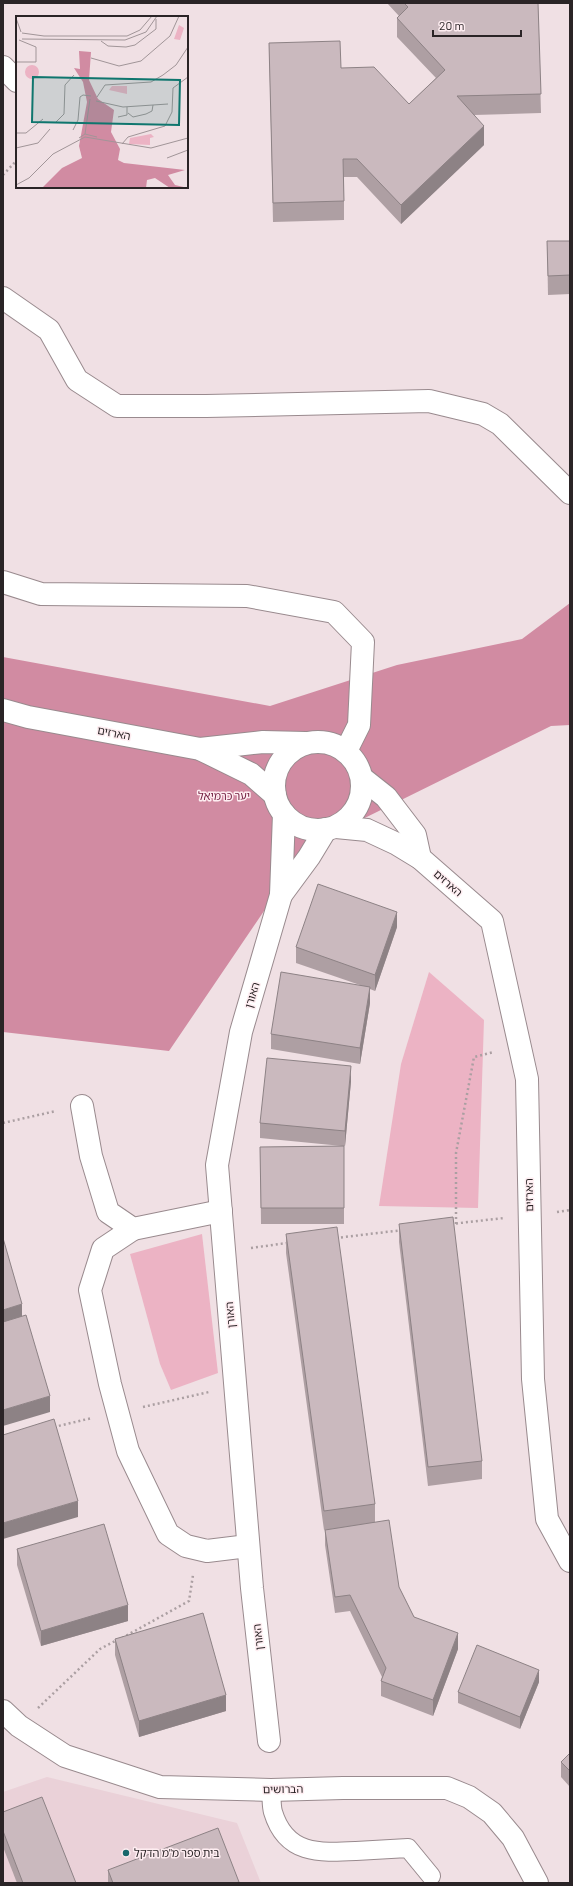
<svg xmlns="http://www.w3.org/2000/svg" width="573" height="1886" viewBox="0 0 573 1886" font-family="Barlow,'Noto Sans Hebrew',sans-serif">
  <rect width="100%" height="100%" fill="#f0e0e4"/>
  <path fill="#ead1d8" d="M 47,1777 L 237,1823 L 261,1883 L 3,1883 L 3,1792 Z"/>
  <g fill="#ecb3c4">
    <path d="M 429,972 L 484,1020 L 478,1208 L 379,1206 L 401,1064 Z"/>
    <path d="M 202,1234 L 218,1373 L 171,1390 L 160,1364 L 130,1254 Z"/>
  </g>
  <path fill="#d18ba2" d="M 570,603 L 570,725 L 551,726 L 308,846 L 169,1051 L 3,1032 L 3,657 L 270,706 L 397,665 L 522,639 Z"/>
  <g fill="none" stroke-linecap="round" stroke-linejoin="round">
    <g stroke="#998a8e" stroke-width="20">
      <path id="lane" d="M 271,1790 C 272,1797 271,1805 273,1812 C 286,1855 319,1853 356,1851 C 373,1850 390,1849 408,1848 L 431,1876"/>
    </g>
    <g stroke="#998a8e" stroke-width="24">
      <g id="street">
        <path d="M 3,67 L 17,81"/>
        <path d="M 3,298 L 49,330 L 77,380 L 117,406 L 206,406 L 429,401 L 483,414 L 500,424 L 570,493"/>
        <path d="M 3,582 L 41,594 L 247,596 L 334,612 L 363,642 L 359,725 L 346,751"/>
        <path d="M 3,710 L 28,717 L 200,749 L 251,774 L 275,795"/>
        <circle cx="318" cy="786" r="44"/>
        <path d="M 200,749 L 263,742 L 305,743"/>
        <path d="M 362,778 L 386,797 L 415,835 L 420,858"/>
        <path d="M 336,827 L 367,830 L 397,844 L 420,858 L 492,921 L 527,1079 L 533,1379 L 547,1519 L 570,1561"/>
        <path d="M 281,895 L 309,857 L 326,829"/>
        <path d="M 82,1106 L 91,1156 L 108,1212 L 133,1229 L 221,1211"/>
        <path d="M 133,1229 L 103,1249 L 90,1290 L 110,1384 L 128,1451 L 168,1534 L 186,1546 L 207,1551 L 248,1546"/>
        <path d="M 3,1711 L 19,1726 L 65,1756 L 160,1787 L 271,1790 L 343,1788 L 447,1788 L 469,1797 L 492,1813 L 513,1838 L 537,1883"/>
        <path d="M 269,1741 L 252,1588 L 217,1165 L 241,1032 L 281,895 L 284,814"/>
      </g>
    </g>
    <g stroke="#ab9fa2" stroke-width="2.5" stroke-dasharray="2 3" stroke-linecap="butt">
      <path d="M 3,175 L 17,160"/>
      <path d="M 3,1123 L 56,1111"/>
      <path d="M 557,1212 L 570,1210"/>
      <path d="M 451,1224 L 504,1218"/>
      <path d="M 456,1224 L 456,1153 L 474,1057 L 494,1052"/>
      <path d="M 336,1238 L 403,1230"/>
      <path d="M 251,1248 L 287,1243"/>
      <path d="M 143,1407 L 209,1392"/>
      <path d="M 54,1427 L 92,1418"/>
      <path d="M 122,1638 L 189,1601 L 193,1575"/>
      <path d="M 38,1708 L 100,1649 L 117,1640"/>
    </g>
    <use href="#lane" stroke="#fff" stroke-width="18"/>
    <use href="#street" stroke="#fff" stroke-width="22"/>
  </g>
  <g fill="#ae9fa3">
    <path d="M 387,3 L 538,3 L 541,113 L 474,115 L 484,145 L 401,224 L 357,177 L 344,177 L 344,220 L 273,222 L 269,43 L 341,68 L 409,104 L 436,78 L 397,37 L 397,18 L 399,16 Z"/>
    <path d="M 547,241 L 570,241 L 570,294 L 548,295 Z"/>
    <path d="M 397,927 L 375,991 L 370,989 L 370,1003 L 360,1064 L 271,1049 L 271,1034 L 360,985 L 296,963 L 296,947 Z"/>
    <path d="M 351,1081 L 345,1146 L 344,1146 L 344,1224 L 261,1224 L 260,1147 L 342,1146 L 260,1138 L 260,1123 Z"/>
    <path d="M 399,1224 L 482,1461 L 482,1479 L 428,1486 L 399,1242 Z"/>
    <path d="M 286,1234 L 375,1504 L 375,1522 L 399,1587 L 414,1617 L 458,1649 L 433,1716 L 381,1696 L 381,1681 L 382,1677 L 350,1611 L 335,1613 L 325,1545 L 325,1530 L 338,1528 L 324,1530 L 286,1253 Z"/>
    <path d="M 17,1549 L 128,1621 L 41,1646 L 17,1565 Z"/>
    <path d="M 115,1639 L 226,1711 L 139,1737 L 115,1655 Z"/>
    <path d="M 539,1682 L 520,1729 L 458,1703 L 458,1692 Z"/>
    <path d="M 570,1753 L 570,1787 L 561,1777 L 561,1762 Z"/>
    <path d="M 3,1812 L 76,1883 L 17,1883 L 3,1847 Z"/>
    <path d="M 108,1870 L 239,1883 L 108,1883 Z"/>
  </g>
  <g fill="#8d8285">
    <path d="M 484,126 L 484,145 L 401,224 L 401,205 Z"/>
    <path d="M 397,912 L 397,927 L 375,991 L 375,975 Z"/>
    <path d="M 370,987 L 370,1003 L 360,1064 L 360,1048 Z"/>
    <path d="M 351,1066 L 351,1081 L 345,1146 L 345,1131 Z"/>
    <path d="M 22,1304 L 22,1320 L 3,1326 L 3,1310 Z"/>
    <path d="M 50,1396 L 50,1412 L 3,1426 L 3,1410 Z"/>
    <path d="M 78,1501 L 78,1517 L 3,1539 L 3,1523 Z"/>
    <path d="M 128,1605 L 128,1621 L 41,1646 L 41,1631 Z"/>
    <path d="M 458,1633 L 458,1649 L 433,1716 L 433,1700 Z"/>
    <path d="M 539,1670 L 539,1682 L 520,1729 L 520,1717 Z"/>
    <path d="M 226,1695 L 226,1711 L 139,1737 L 139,1721 Z"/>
  </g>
  <g fill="#cab9be" stroke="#8d8285">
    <path d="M 404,3 L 538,3 L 541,94 L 457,96 L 484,126 L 401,205 L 357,159 L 343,159 L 344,201 L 273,203 L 269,43 L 340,41 L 341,68 L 374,67 L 409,104 L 445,70 L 397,18 L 408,7 Z"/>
    <path d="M 547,241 L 570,241 L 570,275 L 548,276 Z"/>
    <path d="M 318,884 L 397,912 L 375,975 L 296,947 Z"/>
    <path d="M 281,972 L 370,987 L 360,1048 L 271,1034 Z"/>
    <path d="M 267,1058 L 351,1066 L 345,1131 L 260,1123 Z"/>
    <path d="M 344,1146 L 344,1208 L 261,1208 L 260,1147 Z"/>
    <path d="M 453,1217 L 482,1461 L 428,1467 L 399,1224 Z"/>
    <path d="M 337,1227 L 375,1504 L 324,1511 L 286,1234 Z"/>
    <path d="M 3,1238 L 22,1304 L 3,1310 Z"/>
    <path d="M 26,1315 L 50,1396 L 3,1410 L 3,1322 Z"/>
    <path d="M 54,1419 L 78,1501 L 3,1523 L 3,1435 Z"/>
    <path d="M 389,1520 L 399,1587 L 414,1617 L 458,1633 L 433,1700 L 381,1681 L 386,1668 L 350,1595 L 335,1597 L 325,1530 Z"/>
    <path d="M 104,1524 L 128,1605 L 41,1631 L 17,1549 Z"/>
    <path d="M 203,1613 L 226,1695 L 139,1721 L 115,1639 Z"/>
    <path d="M 477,1645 L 539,1670 L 520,1717 L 458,1692 Z"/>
    <path d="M 570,1753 L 570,1771 L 561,1762 Z"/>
    <path d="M 42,1797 L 76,1883 L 23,1883 L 3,1831 L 3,1812 Z"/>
    <path d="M 218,1828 L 239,1882 L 235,1883 L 113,1883 L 108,1870 Z"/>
  </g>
  <circle fill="#19676c" stroke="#feedf1" stroke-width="1.5" cx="126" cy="1853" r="4"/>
  <g text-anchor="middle" stroke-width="3" stroke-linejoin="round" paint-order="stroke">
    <g font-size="11" fill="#2a2426" stroke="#feedf1">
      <text transform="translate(114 733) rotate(11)" y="4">הארזים</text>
      <text transform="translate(448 883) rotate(41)" y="4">הארזים</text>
      <text transform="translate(252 995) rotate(-73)" y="4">האורן</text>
      <text transform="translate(529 1195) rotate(-91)" y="4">הארזים</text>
      <text transform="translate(230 1315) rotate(-95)" y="4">האורן</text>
      <text transform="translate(258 1637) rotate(-96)" y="4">האורן</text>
      <text transform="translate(283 1789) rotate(-1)" y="4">הברושים</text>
    </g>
    <g font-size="11" fill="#752244" stroke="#feedf1">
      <text x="224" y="800">יער כרמיאל</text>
    </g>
    <g font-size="11" fill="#2a2426" stroke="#feedf1" text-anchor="start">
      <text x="134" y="1857">בית ספר מ"מ הדקל</text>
    </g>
  </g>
  <g transform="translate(16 16)">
    <rect width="172" height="172" fill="#f0e0e4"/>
    <path d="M 163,9 L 168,12 L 164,24 L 158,23 ZM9 56a7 7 0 1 1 14 0a7 7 0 1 1-14 0ZM 96,70 L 111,70 L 111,78 L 93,74 ZM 135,118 L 138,121 L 134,122 L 134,129 L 113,128 L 114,122 Z" fill="#ecb3c4"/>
    <path d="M 63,35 L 75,36 L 73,64 L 82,83 L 98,94 L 95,116 L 104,133 L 102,144 L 108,147 L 169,154 L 152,159 L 159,169 L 172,172 L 154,172 L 139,162 L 131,164 L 130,172 L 26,172 L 46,152 L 66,142 L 63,130 L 71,86 L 67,66 L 58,52 L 64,53 Z" fill="#d18ba2"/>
    <path fill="none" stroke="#a19598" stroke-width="1" d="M 0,2 L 5,16M 6,17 L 28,20 L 111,20 L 124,14 L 136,0M 6,23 L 109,24 L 130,16 L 141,0M 85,25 L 92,30 L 110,31 L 119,29 L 140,13 L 140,3M 75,42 L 103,50 L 125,45 L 154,20 L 163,0M 0,46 L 20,46 L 20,31 L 3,24M 81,81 L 89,69 L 135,66 L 147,59 L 160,49 L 172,31M 80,85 L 107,91 L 152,88M 112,97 L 117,101 L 130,98 L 136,95 L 137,89M 102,101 L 111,99 L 111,91M 39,107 L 48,98 L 49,69 L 58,59M 57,114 L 62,104 L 64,81 L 67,79 L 75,80M 0,117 L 10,117 L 27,103M 69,118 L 74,83M 63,122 L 69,118 L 81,121M 106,128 L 112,121 L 149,110 L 156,96 L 157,72 L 172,61M 0,132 L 22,127 L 34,113M 151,142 L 172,134M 0,169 L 13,162 L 37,138 L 69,121 L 135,132 L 172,122"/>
    <path fill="#0f766e" fill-opacity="0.15" stroke="#0f766e" stroke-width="2" d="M 17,61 L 164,64 L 163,109 L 16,106 Z"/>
    <rect width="172" height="172" fill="none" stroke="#2a2426" stroke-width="2"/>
  </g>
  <rect width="573" height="1886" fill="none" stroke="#2a2426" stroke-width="8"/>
  <path d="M433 30v6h88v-6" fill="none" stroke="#2a2426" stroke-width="2"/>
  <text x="439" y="30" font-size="12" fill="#2a2426" stroke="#feedf1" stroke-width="3" paint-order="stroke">20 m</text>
</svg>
